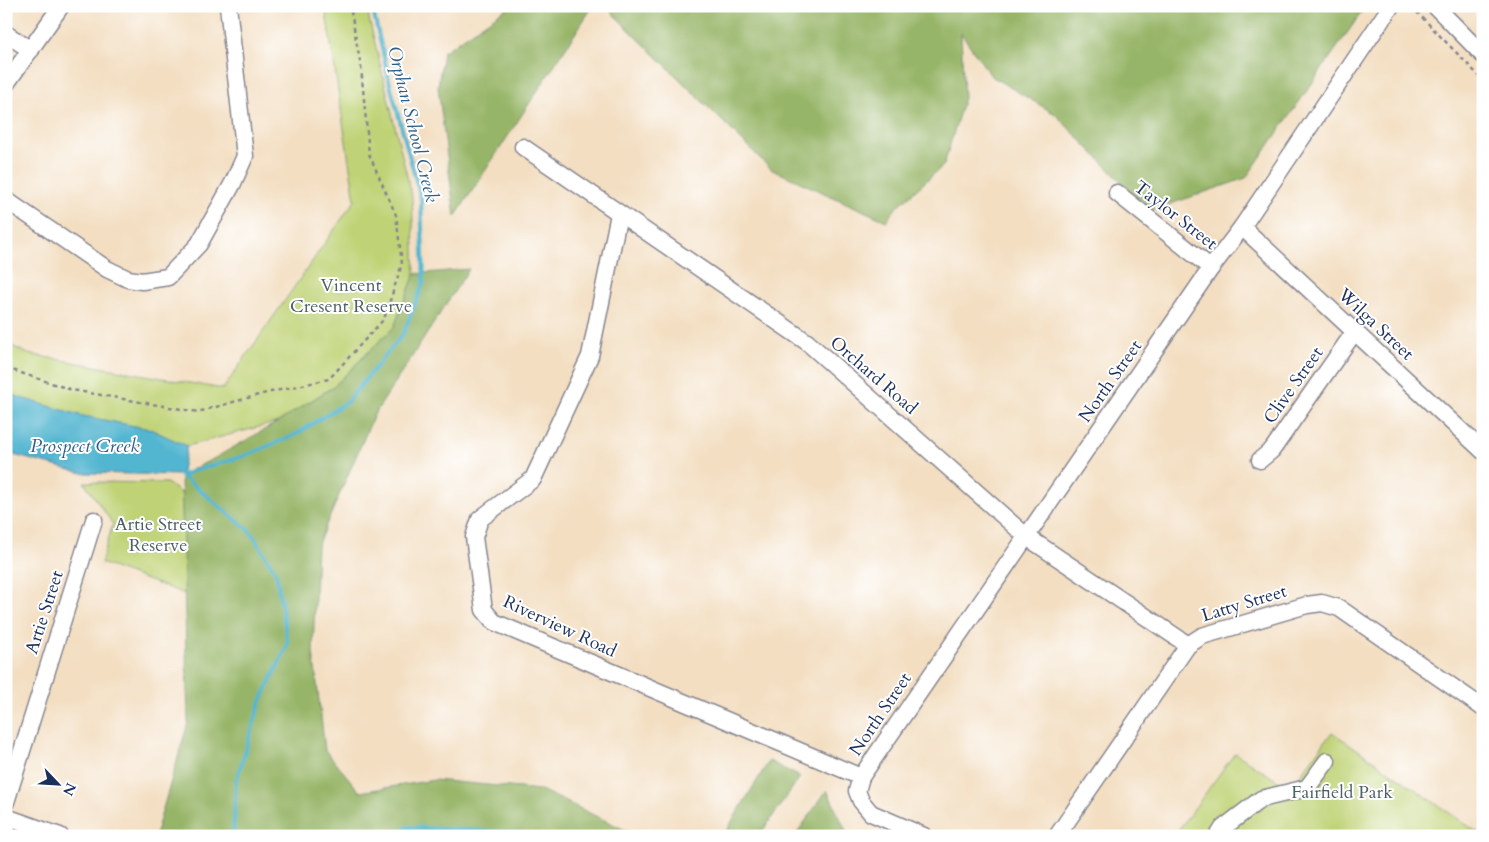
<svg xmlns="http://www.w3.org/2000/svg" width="1489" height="842" viewBox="0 0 1489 842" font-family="Cardo,serif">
  <rect width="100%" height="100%" fill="#fff"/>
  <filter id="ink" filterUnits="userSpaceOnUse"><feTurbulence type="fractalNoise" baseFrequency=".02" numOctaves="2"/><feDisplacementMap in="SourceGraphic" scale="10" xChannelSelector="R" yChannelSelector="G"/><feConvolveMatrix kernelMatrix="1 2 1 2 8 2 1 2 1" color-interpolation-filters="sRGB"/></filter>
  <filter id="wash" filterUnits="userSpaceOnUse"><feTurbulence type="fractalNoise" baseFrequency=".0096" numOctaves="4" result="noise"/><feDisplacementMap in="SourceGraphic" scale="20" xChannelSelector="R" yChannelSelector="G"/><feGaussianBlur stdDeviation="1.12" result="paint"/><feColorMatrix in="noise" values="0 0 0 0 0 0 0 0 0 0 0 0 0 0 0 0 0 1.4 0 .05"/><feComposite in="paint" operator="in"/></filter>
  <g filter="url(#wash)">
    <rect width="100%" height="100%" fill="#f3dec1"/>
    <g fill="#bfd376" stroke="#6d816a">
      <path d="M 325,6 L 366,6 L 412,197 L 415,274 L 394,327 L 334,386 L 278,422 L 187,446 L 150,429 L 83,416 L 21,398 L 6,392 L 6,343 L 28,354 L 223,389 L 355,200 Z"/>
      <path d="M 84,482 L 167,483 L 223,523 L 258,621 L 101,563 L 113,524 Z"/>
      <path d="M 1332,732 L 1483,836 L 1174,836 L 1235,753 L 1290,789 Z"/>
    </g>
    <g fill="#97b567" stroke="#597262">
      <path d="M 510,6 L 593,6 L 455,217 L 438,87 L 443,52 Z"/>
      <path d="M 605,6 L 1366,6 L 1246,178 L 1150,211 L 1055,114 L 991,76 L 961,33 L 964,98 L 944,165 L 897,207 L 886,221 L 771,169 Z"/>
      <path d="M 469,269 L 374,415 L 317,546 L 313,651 L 325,750 L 360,792 L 434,780 L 541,790 L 638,836 L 523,836 L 518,833 L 517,836 L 155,836 L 188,723 L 181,475 L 213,459 L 278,422 L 334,386 L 394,327 L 415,274 Z"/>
      <path d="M 769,761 L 800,777 L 759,836 L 723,836 Z"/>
      <path d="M 827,790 L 846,831 L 843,836 L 795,836 Z"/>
    </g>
    <path fill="#52b6d0" stroke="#367297" d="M 6,392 L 21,398 L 83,416 L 150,429 L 187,446 L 181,475 L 82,473 L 6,453 Z"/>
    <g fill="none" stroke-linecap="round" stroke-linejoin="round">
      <g stroke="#52b6d0" stroke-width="4">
        <path d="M 181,475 L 244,456 L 295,435 L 348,401 L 403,334 L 424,282 L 421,199 L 391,88 L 372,6"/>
        <path d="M 181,475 L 250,531 L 276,573 L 288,644 L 260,703 L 236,781 L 233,836"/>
        <path d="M 391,836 L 408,827 L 517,833 L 523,836"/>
      </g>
    </g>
  </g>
  <g filter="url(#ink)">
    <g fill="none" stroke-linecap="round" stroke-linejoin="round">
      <g stroke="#878690" stroke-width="19">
        <g id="minor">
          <path d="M 1435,6 L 1483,55"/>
          <path d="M 6,34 L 31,50"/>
          <path d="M 6,84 L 61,6"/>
          <path d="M 523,147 L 807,342 L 1027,537 L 1188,645"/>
          <path d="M 1117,193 L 1211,268"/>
          <path d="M 6,200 L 107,269 L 128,279 L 142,281 L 168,277 L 199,244 L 233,183 L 245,156 L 228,6"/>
          <path d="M 619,214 L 590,356 L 533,479 L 480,519 L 474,537 L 484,610 L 494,622 L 861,777"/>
          <path d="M 1242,227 L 1483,451"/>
          <path d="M 1260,460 L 1272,450 L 1355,331"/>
          <path d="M 6,802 L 94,520"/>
          <path d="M 6,817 L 60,836"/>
          <path d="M 924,836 L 871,813 L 861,801 L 857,791 L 861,777 L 1211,268 L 1242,227 L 1391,6"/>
          <path d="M 1057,836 L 1188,645 L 1202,636 L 1307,605 L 1322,603 L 1339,608 L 1483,708"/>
          <path d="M 1218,836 L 1223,828 L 1261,799 L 1307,788 L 1327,761"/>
        </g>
      </g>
      <g stroke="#878690" stroke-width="2.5" stroke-dasharray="4 4" stroke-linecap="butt">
        <path d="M 1411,6 L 1483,80"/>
        <path d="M 6,368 L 72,390 L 198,412 L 262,394 L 329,379 L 384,319 L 402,264 L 396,215 L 369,154 L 361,67 L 350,6"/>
      </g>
      <use href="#minor" stroke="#fff" stroke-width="16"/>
    </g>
  </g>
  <g text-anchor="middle" stroke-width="4" stroke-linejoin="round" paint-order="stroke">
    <g font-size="18" fill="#1b2f5e" stroke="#fff">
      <text transform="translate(1176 215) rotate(38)" y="6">Taylor Street</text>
      <text transform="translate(1376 324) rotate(43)" y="6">Wilga Street</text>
      <text transform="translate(874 375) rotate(41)" y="6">Orchard Road</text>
      <text transform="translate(1110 381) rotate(-55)" y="6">North Street</text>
      <text transform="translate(1293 385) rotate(-55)" y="6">Clive Street</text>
      <text transform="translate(1244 603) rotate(-17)" y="6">Latty Street</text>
      <text transform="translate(44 612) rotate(-72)" y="6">Artie Street</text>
      <text transform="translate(560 626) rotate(25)" y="6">Riverview Road</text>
      <text transform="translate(880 714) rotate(-56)" y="6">North Street</text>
    </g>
    <g font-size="18" fill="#4c6065" stroke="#fff">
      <text x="351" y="291">Vincent<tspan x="351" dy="21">Cresent Reserve</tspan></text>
      <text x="158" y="530">Artie Street<tspan x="158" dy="21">Reserve</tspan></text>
      <text x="1342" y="798">Fairfield Park</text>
    </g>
    <g font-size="19" font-style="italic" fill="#2e5e86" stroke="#fff">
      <text transform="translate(414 124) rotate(76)" y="7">Orphan School Creek</text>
      <text x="85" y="452">Prospect Creek</text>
    </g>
  </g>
  <rect width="1489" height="842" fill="none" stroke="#fff" stroke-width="25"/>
  <g transform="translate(58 784) rotate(115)" stroke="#ffffff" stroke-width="4" paint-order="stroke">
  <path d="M0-4L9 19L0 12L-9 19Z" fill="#1b2f5e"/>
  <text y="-8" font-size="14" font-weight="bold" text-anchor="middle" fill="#1b2f5e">N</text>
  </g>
</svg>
